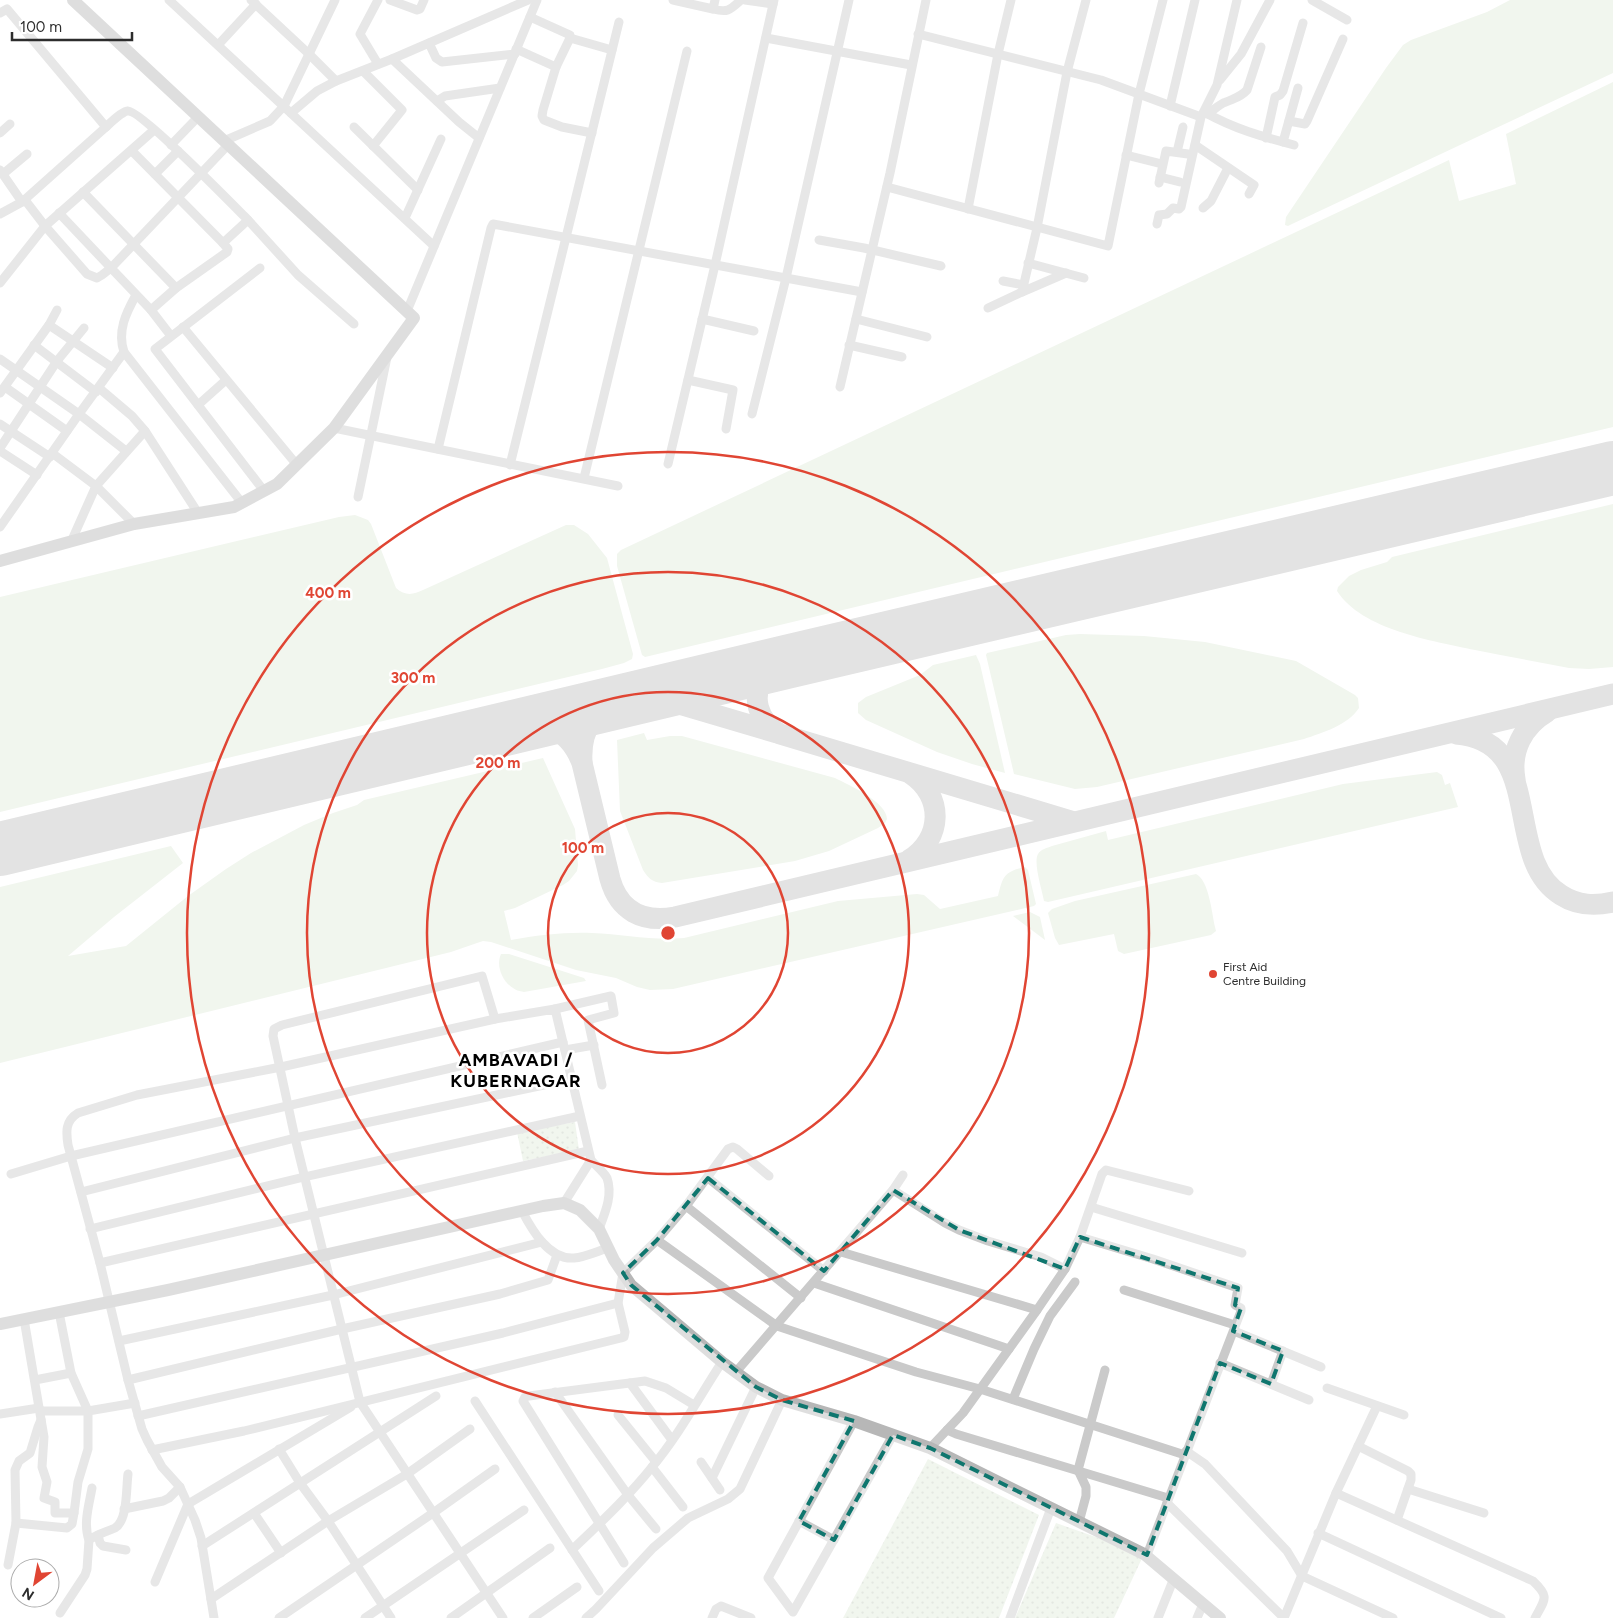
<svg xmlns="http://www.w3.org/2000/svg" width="1613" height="1618" viewBox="0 0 1613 1618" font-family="Figtree,sans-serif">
  <defs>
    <pattern id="park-dots" width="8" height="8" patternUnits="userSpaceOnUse" patternTransform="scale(1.25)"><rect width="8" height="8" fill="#e0eada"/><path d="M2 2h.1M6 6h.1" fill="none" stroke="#c0c9bb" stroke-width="1.8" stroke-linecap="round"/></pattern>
  </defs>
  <rect width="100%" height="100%" fill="#fff"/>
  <g fill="#e0eada">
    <path d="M 1510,0 L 1613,0 L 1613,73 L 1292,224 L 1288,226 L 1285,225 L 1286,217 L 1386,68 L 1403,45 L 1411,40 L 1487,12 Z"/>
    <path d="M 1613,82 L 1613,427 L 645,657 L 642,655 L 617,566 L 617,554 L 621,550 L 1449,160 L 1459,201 L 1516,184 L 1506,134 Z"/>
    <path d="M 1613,504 L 1613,667 L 1589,669 L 1569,668 C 1538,662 1506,656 1475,650 C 1433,641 1362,630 1337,591 L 1338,587 L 1349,576 L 1361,570 L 1387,562 L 1392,557 Z"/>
    <path d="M 355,515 L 368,520 L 371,524 L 396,588 C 405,596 413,595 423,590 L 566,525 L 574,525 L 588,534 L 607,558 L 633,654 L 632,659 L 624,663 L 602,669 L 0,812 L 0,597 L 339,517 Z"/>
    <path d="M 1080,634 L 1144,636 L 1205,642 L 1296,661 L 1355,695 L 1358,698 L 1359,708 C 1348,725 1322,733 1304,739 L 1097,787 L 1075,789 L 1014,774 L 986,655 L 987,653 L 1066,635 Z"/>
    <path d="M 976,655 L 980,664 L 1005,773 L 972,764 L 937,752 L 866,720 L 858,713 L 858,703 L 866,697 L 920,675 L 933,665 Z"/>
    <path d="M 644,733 L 647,740 L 670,736 L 682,736 L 835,778 C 849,785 887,802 887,819 L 885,823 L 878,828 L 829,851 L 795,861 L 662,883 C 652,882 648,878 643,870 L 620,811 L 617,740 Z"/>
    <path d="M 543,758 L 575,829 L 578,865 L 577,871 L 569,881 L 563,885 L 515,908 L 504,911 L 511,940 C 538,935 564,932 592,933 C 623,934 653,941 684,938 L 838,901 L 917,894 L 924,895 L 940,909 L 998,896 C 1003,876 1004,872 1025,867 L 1028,870 L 1036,904 L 1034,906 L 673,989 L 650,990 L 637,987 L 616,978 L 576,970 L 491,942 L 483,941 L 477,943 L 451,952 L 0,1063 L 0,887 L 171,846 L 183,863 L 114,917 L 68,956 L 126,946 L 188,896 L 226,869 L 251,853 L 304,825 L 333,813 L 357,805 L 364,800 Z"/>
    <path d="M 1437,772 L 1442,775 L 1445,785 L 1450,783 L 1458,807 L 1048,902 L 1044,901 C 1042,890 1033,862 1038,854 C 1041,849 1047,848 1052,846 L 1106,831 L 1108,840 L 1343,784 Z"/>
    <path d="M 1196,874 C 1209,880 1212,914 1215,927 L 1216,931 L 1211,935 L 1124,954 L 1118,951 L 1114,934 L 1059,945 L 1055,938 L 1048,913 L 1052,909 L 1075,901 Z"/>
    <path d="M 1030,912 L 1040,917 L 1045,940 L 1013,916 Z"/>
    <path d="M 501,954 L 509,954 L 584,978 L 586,981 L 524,992 C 507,991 494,969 501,954 Z"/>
  </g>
  <g fill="url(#park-dots)">
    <path d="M 575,1122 L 579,1150 L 523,1161 L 517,1132 Z"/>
    <path d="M 928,1459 L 1039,1515 L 999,1618 L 843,1618 Z"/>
    <path d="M 1056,1523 L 1144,1554 L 1114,1618 L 1015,1618 Z"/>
  </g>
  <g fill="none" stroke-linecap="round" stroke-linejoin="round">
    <g stroke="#c0c0c0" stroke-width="21">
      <path d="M 786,662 C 780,666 772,670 767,675 C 748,695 759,722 780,734 L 1071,821"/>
      <path d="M 645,696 L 662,699 L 777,733"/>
      <path d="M 504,730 C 542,725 566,722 582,763 L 610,879 C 619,911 642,923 675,917 L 1613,694"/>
      <path d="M 1456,734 C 1548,741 1501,858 1561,895 C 1578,906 1595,906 1613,902"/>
      <path d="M 582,762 C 580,724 595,714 628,700"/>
      <path d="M 1515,779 C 1510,751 1523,726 1547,712"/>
      <path d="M 909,860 C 943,839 944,796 911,774"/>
    </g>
    <path stroke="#c0c0c0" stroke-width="54" d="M 0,849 L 786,662 L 1613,468"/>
    <g stroke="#cacaca" stroke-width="9">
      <path d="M 169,0 L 434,246"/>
      <path d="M 251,0 L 309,54 L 336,81"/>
      <path d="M 390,0 L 417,10 L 420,9 L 424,0"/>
      <path d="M 673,0 L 713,9 L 715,0"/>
      <path d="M 745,0 L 773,4"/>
      <path d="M 1312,0 L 1347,20"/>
      <path d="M 713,9 C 728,13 730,10 741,0"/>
      <path d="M 0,13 L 7,9 L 106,127 L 22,202 L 0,214"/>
      <path d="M 530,17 L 570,35 L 570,38 L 556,67"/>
      <path d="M 918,34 L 1101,80 L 1201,117"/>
      <path d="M 570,38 L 612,50"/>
      <path d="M 766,38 L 911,65"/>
      <path d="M 429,43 L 436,58 L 442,62 L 515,54"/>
      <path d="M 218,45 L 256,4"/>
      <path d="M 516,49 L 556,67 L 543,110 L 542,116 L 544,120 L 562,127 L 592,133"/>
      <path d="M 378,64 L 360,34 L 378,0"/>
      <path d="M 363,71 L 402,110 L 373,146"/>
      <path d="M 1220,80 L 1241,54 L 1270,0"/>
      <path d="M 437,101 L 445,96 L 500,88"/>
      <path d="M 1170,106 L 1195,0"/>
      <path d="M 1204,112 C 1235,129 1260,136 1294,145"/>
      <path d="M 291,113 L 317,91 L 336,81 L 392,59"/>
      <path d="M 1208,114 C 1214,110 1219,104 1226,102 C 1235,98 1241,97 1247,90 L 1261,47"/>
      <path d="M 1289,121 L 1305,124 L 1307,121 L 1343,39"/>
      <path d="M 106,127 C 110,123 123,111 128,111 C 140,110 234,206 248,220 L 223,243 L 228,249 L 227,252 L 176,288 L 151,310 L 171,336"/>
      <path d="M 354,127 L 418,190"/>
      <path d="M 0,133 L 10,124"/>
      <path d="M 479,138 L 459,122 L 392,59 L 528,0"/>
      <path d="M 1266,138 L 1275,97 L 1280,95 L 1283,91 L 1303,23"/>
      <path d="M 224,141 L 270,121 L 284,106 L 335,0"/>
      <path d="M 1283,142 L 1298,88"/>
      <path d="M 171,145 L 198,117"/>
      <path d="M 1195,145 L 1251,183 L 1254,185 L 1249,194"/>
      <path d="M 132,151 L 223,243"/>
      <path d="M 1177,152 L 1183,127"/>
      <path d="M 1126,155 L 1162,164"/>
      <path d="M 0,170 L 22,202"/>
      <path d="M 3,174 L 27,154"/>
      <path d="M 155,174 L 178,151"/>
      <path d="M 1160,177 L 1180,182"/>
      <path d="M 1159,183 L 1166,151 L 1188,154"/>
      <path d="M 887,187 L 1108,246 L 1139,94 L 1163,0"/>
      <path d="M 83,192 L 176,288"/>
      <path d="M 25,200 L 45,226 L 87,274 L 97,278 L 102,275 L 111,268 L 59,213"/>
      <path d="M 1203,208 L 1211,201 L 1228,168"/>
      <path d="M 968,209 L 998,54 L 1011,0"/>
      <path d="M 405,218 L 441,139"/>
      <path d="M 248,220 L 298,275 L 354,324"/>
      <path d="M 1157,224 L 1159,215 L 1167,214 L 1173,208 L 1179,209 L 1181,207 L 1201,117 L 1217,85 L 1237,0"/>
      <path d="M 819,240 L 864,248 L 941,266"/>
      <path d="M 1028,263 L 1084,278"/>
      <path d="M 260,268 L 155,349 L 264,491"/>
      <path d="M 1003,281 L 1024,285"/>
      <path d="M 0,283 L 45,226 L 154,130"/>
      <path d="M 1022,292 L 1066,273"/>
      <path d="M 988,308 L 1022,292 L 1037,228 L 1067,72 L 1086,0"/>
      <path d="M 151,310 L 111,268 L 228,145"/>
      <path d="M 407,311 L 537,0"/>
      <path d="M 702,319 L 754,331"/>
      <path d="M 856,319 L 927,337"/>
      <path d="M 49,325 L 113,368"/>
      <path d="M 183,327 L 297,465"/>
      <path d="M 34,345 L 96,392"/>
      <path d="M 849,345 L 902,357"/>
      <path d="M 124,352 C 117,331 126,313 136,295"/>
      <path d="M 0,359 L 79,414 L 126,451"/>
      <path d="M 688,380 L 733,390 L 726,429"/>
      <path d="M 5,387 L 67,431"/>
      <path d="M 840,387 L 890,173 L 926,0"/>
      <path d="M 99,388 L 132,416 L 145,431"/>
      <path d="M 0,393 L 49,325 L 57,310"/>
      <path d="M 198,405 L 226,380"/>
      <path d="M 752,414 L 786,278 L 849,0"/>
      <path d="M 0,424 L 50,457"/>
      <path d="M 334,428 L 618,486"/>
      <path d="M 0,448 L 57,361 L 84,328"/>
      <path d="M 438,449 L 491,228 L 493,224 L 862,292"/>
      <path d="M 0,451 L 37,475"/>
      <path d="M 52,453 L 96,486 L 145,431 L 198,513"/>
      <path d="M 668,464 L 715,265 L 774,0"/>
      <path d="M 510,465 L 619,22"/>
      <path d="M 584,478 L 687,51"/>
      <path d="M 358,497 L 387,357"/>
      <path d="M 0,527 L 79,414 L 124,352 L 242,503"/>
      <path d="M 71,542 L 96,486 L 134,524"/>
      <path d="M 555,1009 L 611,996 L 614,1013 L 588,1020 L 602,1085"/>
      <path d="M 495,1019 L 482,976 L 282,1025 L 274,1029 L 273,1036 L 295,1138 L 360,1402 L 503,1618"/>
      <path d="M 565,1050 L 594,1045"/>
      <path d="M 591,1160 C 595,1165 604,1172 607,1178 C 613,1195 605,1213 599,1229"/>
      <path d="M 11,1174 L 71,1156 L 563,1042"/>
      <path d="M 708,1178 L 824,1271"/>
      <path d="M 893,1190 L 945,1223 L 959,1230 L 988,1241 L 1041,1257 L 1065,1269"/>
      <path d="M 81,1192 L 295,1138 L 572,1079"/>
      <path d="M 686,1206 L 801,1298"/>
      <path d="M 1091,1207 L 1242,1253"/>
      <path d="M 522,1211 C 532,1230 549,1260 574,1258 C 585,1257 598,1251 608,1248"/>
      <path d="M 90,1229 L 304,1177 L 580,1116"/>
      <path d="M 657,1240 L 777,1326 L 916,1372 L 980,1389 L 1185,1455"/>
      <path d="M 841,1252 L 1037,1310"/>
      <path d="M 100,1263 L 588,1151"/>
      <path d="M 814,1283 L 1009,1349"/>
      <path d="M 1124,1290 L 1235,1325"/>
      <path d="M 24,1319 L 44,1437 L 42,1467 L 47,1482 L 44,1498 L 55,1502 L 55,1513 L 74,1513 L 78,1482 L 88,1449 L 88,1411 L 71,1373 L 59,1312"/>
      <path d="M 1234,1331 L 1321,1367"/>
      <path d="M 119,1341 L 333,1295 L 542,1242"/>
      <path d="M 1220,1363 L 1309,1400"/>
      <path d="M 735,1373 L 893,1190 L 903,1175"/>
      <path d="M 35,1380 L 71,1373"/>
      <path d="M 128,1380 L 342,1329 L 500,1294 L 548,1280 L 557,1255"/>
      <path d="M 630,1383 L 672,1440"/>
      <path d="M 1271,1384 L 1283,1351"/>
      <path d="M 1327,1388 L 1404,1415"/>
      <path d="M 555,1392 L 628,1495 L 656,1529"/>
      <path d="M 1013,1399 L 1034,1349 L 1050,1316 L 1075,1282"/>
      <path d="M 475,1401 L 599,1591"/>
      <path d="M 40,1411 L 88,1411 L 135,1403"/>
      <path d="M 0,1414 L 39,1408"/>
      <path d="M 618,1415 L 656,1462"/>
      <path d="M 138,1416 L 503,1333 L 618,1303"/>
      <path d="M 854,1421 L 768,1578 L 793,1612 L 893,1435"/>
      <path d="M 947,1430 L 956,1434 L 1168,1498"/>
      <path d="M 1358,1446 L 1408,1471 L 1411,1474 L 1411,1480 L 1397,1520"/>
      <path d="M 930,1448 L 963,1413 L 1037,1310 L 1065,1269 L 1080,1237"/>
      <path d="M 279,1449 L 300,1483 L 328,1521 L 391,1618"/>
      <path d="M 152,1450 L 244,1431 L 621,1338 L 624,1337 L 625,1332 L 618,1303 L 623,1273 L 657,1240 L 686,1206 L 728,1149 L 733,1147 L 737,1149 L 769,1176"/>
      <path d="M 1186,1451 L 1205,1464 L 1287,1551 L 1302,1576 L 1393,1618"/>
      <path d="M 701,1462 L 720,1490"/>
      <path d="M 652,1467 L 683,1507"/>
      <path d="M 712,1478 L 756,1387"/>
      <path d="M 1408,1489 L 1484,1513"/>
      <path d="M 1336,1493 L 1533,1581 C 1550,1597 1545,1599 1535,1618"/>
      <path d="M 1167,1503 L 1284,1618"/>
      <path d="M 124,1509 L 163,1501 L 169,1498 L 180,1487"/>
      <path d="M 254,1513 L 281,1553"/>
      <path d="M 799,1521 L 834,1540"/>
      <path d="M 1079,1522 L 1086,1496 L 1086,1487 L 1078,1470 L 1105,1370"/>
      <path d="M 16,1523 L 67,1528 L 72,1524 L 74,1513"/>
      <path d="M 1318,1533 L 1501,1618"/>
      <path d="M 98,1535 L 100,1543 L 103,1546 L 126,1550"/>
      <path d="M 89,1540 C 83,1524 89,1505 92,1488"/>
      <path d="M 202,1546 L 436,1396"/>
      <path d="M 572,1550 C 600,1523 628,1497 652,1467 C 679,1435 699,1397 722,1362"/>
      <path d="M 1147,1555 L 1241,1311 L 1241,1308 L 1235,1305 L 1238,1288 L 1153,1259 L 1080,1237 L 1102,1174 L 1106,1170 L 1189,1191"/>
      <path d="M 624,1563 L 523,1401 L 525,1397 L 529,1396 L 645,1381 L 666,1388 L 694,1405"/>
      <path d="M 8,1565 L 16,1523 L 15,1470 L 19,1461 L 30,1453 L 38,1427 L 41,1420"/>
      <path d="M 155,1582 L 188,1504 L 351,1407"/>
      <path d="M 211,1599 L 328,1521 L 407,1474 L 470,1429"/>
      <path d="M 60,1613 L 85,1575 L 87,1569 L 89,1540 C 97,1534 106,1532 115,1528 C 128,1520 126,1488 128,1474"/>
      <path d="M 214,1618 L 201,1538 L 195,1520 L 180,1487 L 162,1467 L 147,1440 L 142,1429 L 128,1380 L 100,1263 L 68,1145 C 66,1132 65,1121 78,1113 L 137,1095 L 281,1067 L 495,1019 L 555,1009 L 591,1160 L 564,1203"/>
      <path d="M 279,1618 L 433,1513 L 495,1469"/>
      <path d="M 365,1618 L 524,1510"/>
      <path d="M 451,1618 L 550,1548"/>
      <path d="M 533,1618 L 577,1587"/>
      <path d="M 586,1618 L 596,1609 L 653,1548 L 688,1518 L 728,1499 L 740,1489 L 782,1400"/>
      <path d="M 712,1618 L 716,1609 L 721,1606 L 751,1618"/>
      <path d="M 1010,1618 L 1051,1508"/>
      <path d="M 1158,1618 L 1174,1578"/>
      <path d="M 1197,1618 L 1203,1604"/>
      <path d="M 1284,1618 L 1336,1493 L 1377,1406"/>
    </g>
    <g stroke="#b7b7b7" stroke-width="12">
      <path d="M 0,561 L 134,524 L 234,507 L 277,484 L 334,428 L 414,318 L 73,0"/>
      <path d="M 0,1324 L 168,1290 L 543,1206 L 564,1203 L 580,1210 L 599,1229 L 614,1260 L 631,1285 L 722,1362 L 756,1387 L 782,1400 L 854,1421 L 930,1448 L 1144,1554 L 1220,1618"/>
    </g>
  </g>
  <path d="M0 0H1613V1618H0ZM 708,1178 L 824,1271 L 893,1190 L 959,1230 L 1065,1269 L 1080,1237 L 1238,1288 L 1235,1305 L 1241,1308 L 1233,1331 L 1283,1351 L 1271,1384 L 1220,1363 L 1147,1555 L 930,1448 L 893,1435 L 834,1540 L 799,1521 L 854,1421 L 782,1400 L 756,1387 L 631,1285 L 623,1273 L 657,1240 Z" fill="#fff" fill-opacity=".55" fill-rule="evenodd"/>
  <path fill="none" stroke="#0f766e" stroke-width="4" stroke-dasharray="10 6" stroke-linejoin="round" d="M 708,1178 L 824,1271 L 893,1190 L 959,1230 L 1065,1269 L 1080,1237 L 1238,1288 L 1235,1305 L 1241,1308 L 1233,1331 L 1283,1351 L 1271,1384 L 1220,1363 L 1147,1555 L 930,1448 L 893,1435 L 834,1540 L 799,1521 L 854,1421 L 782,1400 L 756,1387 L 631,1285 L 623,1273 L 657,1240 Z"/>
  <g fill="none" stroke="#e04533" stroke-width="2.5">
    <circle cx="668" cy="933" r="120"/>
    <circle cx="668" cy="933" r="241"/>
    <circle cx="668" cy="933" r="361"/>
    <circle cx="668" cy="933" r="481"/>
  </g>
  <circle fill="#e04533" stroke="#fff" stroke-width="2" cx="1213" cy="974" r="5"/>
  <g text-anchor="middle" stroke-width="5" stroke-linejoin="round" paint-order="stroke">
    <g font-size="12" fill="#2d2d2d" stroke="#fff" text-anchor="start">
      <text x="1223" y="971">First Aid<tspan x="1223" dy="14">Centre Building</tspan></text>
    </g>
    <g font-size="18" font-weight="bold" letter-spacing="1" fill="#000" stroke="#fff">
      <text x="516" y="1066">AMBAVADI /<tspan x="516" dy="21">KUBERNAGAR</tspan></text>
    </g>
  </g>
  <circle cx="668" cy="933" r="8" fill="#e04533" stroke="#fff" stroke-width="2.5"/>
  <g font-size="15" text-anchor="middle" font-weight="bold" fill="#e04533" stroke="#fff" stroke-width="5" stroke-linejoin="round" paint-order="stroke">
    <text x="328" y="598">400 m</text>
    <text x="413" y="683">300 m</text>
    <text x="498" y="768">200 m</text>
    <text x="583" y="853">100 m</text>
  </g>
  <g transform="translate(35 1583) rotate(212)"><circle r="24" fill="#ffffff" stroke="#ababab"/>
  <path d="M0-4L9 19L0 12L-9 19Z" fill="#e04533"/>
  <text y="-8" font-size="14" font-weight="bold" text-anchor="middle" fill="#2d2d2d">N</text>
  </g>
  <path d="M12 32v8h120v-8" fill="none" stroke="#2d2d2d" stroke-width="2.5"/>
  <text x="20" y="32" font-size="15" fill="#2d2d2d" stroke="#ffffff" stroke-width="4" paint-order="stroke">100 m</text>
</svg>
